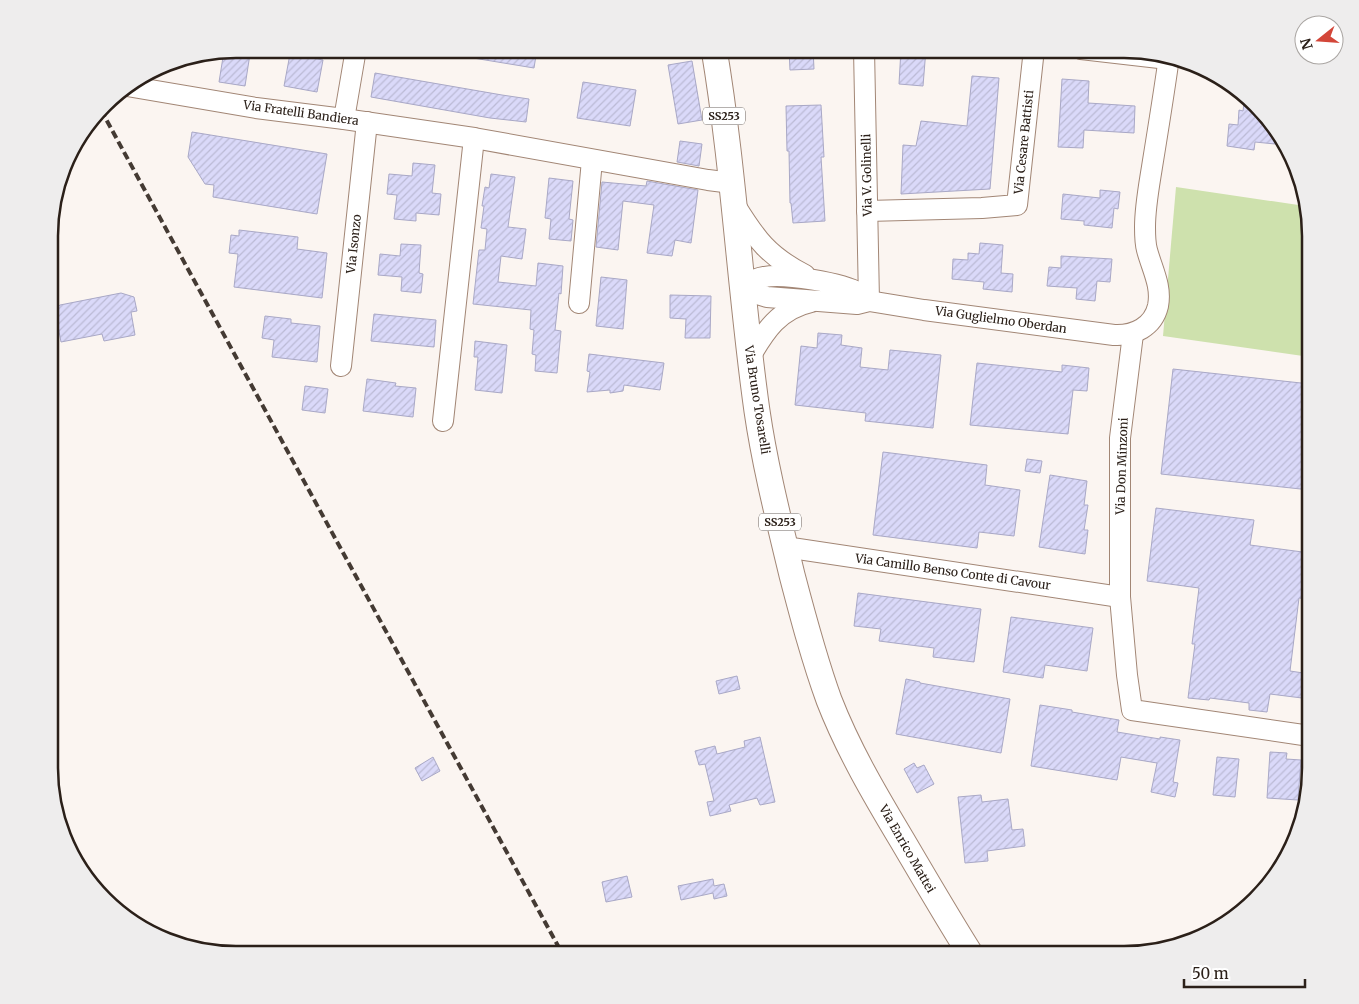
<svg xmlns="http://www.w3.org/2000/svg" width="1359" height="1004" viewBox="0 0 1359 1004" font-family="Merriweather,serif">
  <defs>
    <pattern id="building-hatch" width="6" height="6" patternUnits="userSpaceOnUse" patternTransform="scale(1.25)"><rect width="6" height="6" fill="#dad9f9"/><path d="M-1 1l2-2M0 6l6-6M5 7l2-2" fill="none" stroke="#bbbad5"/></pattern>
  </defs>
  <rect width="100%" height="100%" fill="#fbf5f1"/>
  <path fill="#cee1ad" d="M 1176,187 L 1305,206 L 1310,223 L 1310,357 L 1163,336 Z"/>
  <g fill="url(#building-hatch)" stroke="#a9a8c6">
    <path d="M 462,49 L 537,49 L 534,68 L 461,56 Z"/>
    <path d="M 789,49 L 813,49 L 814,69 L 790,70 Z"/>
    <path d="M 901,49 L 926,49 L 923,86 L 899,84 Z"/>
    <path d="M 227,50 L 250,54 L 245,86 L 219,82 L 224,51 Z"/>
    <path d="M 290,54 L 323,60 L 317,92 L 284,86 Z"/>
    <path d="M 692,61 L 702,120 L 678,124 L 668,65 Z"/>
    <path d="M 375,73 L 502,95 L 529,99 L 526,122 L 490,118 L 371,97 Z"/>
    <path d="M 972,76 L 999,78 L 990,189 L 901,194 L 903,145 L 916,146 L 921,121 L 967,126 Z"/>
    <path d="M 1062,79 L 1089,81 L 1088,103 L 1135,106 L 1134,133 L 1084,130 L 1083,148 L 1058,147 Z"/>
    <path d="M 583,82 L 636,90 L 630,126 L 577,118 Z"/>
    <path d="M 1245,96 L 1261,116 L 1285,145 L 1255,142 L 1254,150 L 1227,146 L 1229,124 L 1238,125 L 1239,110 L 1243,111 Z"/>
    <path d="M 821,105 L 824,157 L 821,157 L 825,221 L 793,223 L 791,203 L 790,203 L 789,151 L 787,151 L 786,106 Z"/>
    <path d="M 192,132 L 327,154 L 317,214 L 213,197 L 214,185 L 205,184 L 188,157 Z"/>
    <path d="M 680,141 L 702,144 L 699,166 L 677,162 Z"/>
    <path d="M 413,163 L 435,165 L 432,193 L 441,194 L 439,215 L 416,213 L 416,221 L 394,219 L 397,195 L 387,194 L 389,174 L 412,176 Z"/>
    <path d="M 491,174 L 515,177 L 508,227 L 526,229 L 522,259 L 501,256 L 498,282 L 536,286 L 538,263 L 563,266 L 561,294 L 559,293 L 555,330 L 561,331 L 557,373 L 535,371 L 536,355 L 532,354 L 534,330 L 530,329 L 531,310 L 473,304 L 479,250 L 485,250 L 487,229 L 481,228 L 484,206 L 482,206 L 485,187 L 489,188 Z"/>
    <path d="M 549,178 L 573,181 L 569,219 L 573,220 L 571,241 L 549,239 L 551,219 L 545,218 Z"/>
    <path d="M 647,181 L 698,190 L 691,243 L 675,240 L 672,256 L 647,253 L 654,205 L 623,201 L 618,250 L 596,247 L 602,182 L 646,186 Z"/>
    <path d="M 1100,190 L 1120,192 L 1118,209 L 1114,208 L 1112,228 L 1084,225 L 1084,221 L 1061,219 L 1063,194 L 1100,198 Z"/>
    <path d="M 239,230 L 298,237 L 297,249 L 327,253 L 322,298 L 234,287 L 238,254 L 229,253 L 231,235 L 239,236 Z"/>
    <path d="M 980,243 L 1003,245 L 1001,273 L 1013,274 L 1012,292 L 983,289 L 984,282 L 952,279 L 953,259 L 968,260 L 968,253 L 979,254 Z"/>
    <path d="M 401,244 L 421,245 L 419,273 L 423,274 L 421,293 L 401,291 L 402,277 L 378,275 L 380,254 L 400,256 Z"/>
    <path d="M 1061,256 L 1112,259 L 1110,282 L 1097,281 L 1095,301 L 1076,299 L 1077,288 L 1047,286 L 1049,267 L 1061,268 Z"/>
    <path d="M 601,277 L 627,280 L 623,329 L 596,326 Z"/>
    <path d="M 121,293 L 134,297 L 137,311 L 131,312 L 135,335 L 104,341 L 102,334 L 61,342 L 58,326 L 50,327 L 50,312 L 60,305 Z"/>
    <path d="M 670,295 L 711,296 L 710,338 L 685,338 L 686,319 L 670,318 Z"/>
    <path d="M 374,314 L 436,320 L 434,347 L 371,341 Z"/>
    <path d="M 265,316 L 291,319 L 291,323 L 320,326 L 317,362 L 272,357 L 274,340 L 262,338 Z"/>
    <path d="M 818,333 L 842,335 L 841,345 L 862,348 L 860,367 L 888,370 L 890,350 L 941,355 L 933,428 L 865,421 L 866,413 L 795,405 L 801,346 L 817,348 Z"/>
    <path d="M 475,341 L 507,345 L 502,393 L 475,390 L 478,357 L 474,357 Z"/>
    <path d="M 589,354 L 664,363 L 660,390 L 624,385 L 623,391 L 610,393 L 610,390 L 587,392 L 590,372 L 587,371 Z"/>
    <path d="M 977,363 L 1062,372 L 1062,365 L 1089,368 L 1087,391 L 1073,390 L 1068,434 L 970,425 Z"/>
    <path d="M 1173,369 L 1310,384 L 1310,490 L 1161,474 Z"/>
    <path d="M 367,379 L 396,383 L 395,386 L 416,388 L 413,417 L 363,411 Z"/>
    <path d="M 305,386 L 328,389 L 325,413 L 302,410 Z"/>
    <path d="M 883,452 L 987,465 L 985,485 L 1020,490 L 1014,536 L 979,532 L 977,548 L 873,535 Z"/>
    <path d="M 1027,459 L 1042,461 L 1040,473 L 1025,471 Z"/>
    <path d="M 1050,475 L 1087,481 L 1084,505 L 1088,505 L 1084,530 L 1088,530 L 1085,554 L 1039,547 Z"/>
    <path d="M 1156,508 L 1254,520 L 1250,545 L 1310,553 L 1310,599 L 1299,598 L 1290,671 L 1310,674 L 1310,699 L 1270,694 L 1267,712 L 1249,710 L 1249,703 L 1210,698 L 1209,700 L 1188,698 L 1195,644 L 1192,644 L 1199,588 L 1147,581 Z"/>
    <path d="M 858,593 L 981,609 L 974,662 L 933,657 L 934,648 L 879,641 L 881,629 L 854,626 Z"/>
    <path d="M 1011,617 L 1093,628 L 1087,671 L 1045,665 L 1043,678 L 1003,672 Z"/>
    <path d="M 737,676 L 740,689 L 719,694 L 716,681 Z"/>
    <path d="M 906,679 L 920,682 L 920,683 L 1010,699 L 1001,753 L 896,734 Z"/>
    <path d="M 1040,705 L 1072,710 L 1072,712 L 1119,720 L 1117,732 L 1160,739 L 1160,737 L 1180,740 L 1173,782 L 1178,783 L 1175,797 L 1151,792 L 1157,763 L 1121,757 L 1117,780 L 1031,766 Z"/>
    <path d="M 760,737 L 775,802 L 760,805 L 757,798 L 729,805 L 731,811 L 710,816 L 707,802 L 714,801 L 705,764 L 699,765 L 695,751 L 715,746 L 717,754 L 745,747 L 744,741 Z"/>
    <path d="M 1270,752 L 1287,753 L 1286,759 L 1301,760 L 1298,800 L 1267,798 Z"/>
    <path d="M 433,757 L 440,771 L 422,781 L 415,768 Z"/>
    <path d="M 1217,757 L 1239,759 L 1235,797 L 1213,795 Z"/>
    <path d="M 914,763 L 917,768 L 924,765 L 934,784 L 917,793 L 904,769 Z"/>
    <path d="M 981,795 L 982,802 L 1008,799 L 1012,830 L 1023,829 L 1025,846 L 987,851 L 988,861 L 965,863 L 958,797 Z"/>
    <path d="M 627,876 L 632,897 L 606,902 L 602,882 Z"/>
    <path d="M 713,879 L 714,886 L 724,884 L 727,896 L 714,899 L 713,893 L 681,900 L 678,886 Z"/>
  </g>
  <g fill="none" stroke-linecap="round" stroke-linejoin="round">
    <g stroke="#a28675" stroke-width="22">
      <g id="minor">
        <path d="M 864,49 L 869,301"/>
        <path d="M 1081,49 L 1168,59"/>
        <path d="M 127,86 L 256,108 L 344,119 L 474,138 L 708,180 L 732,183"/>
        <path d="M 344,119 L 356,49"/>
        <path d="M 735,205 C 756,239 768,256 805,275"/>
        <path d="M 867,211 L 982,208 L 1017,205 L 1034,49"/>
        <path d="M 869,301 C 867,298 864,295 860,293 C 842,283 785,273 764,277 C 756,278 749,282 742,286 L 754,293 L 767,297 L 857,304 L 869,301 L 924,310 L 1114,335 C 1134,336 1153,327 1158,306 C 1162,286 1152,269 1147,250 C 1145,243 1145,235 1145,227 C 1145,207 1149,186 1152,167 C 1158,130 1164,93 1169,57"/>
        <path d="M 579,303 L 592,160"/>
        <path d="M 1133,334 L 1120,438 L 1120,597 L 1127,675 L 1132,710 L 1310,736"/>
        <path d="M 750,357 C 765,331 779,309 811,302"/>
        <path d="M 341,366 L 367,122"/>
        <path d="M 443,421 L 474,138"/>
        <path d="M 785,547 L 1120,597"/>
      </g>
    </g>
    <g stroke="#a28675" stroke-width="27">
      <path id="major" d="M 714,49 C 734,169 740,291 757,411 C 765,466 779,521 792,575 C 803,617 814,659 829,700 C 848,749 875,795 902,840 C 925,879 947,917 971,955"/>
    </g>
    <use href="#minor" stroke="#fff" stroke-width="20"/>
    <use href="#major" stroke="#fff" stroke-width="25"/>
    <path stroke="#443a33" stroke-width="4" stroke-dasharray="8 4" stroke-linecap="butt" d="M 101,110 L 563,955"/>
  </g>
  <g text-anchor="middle" stroke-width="5" stroke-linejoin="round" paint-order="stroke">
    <g fill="#fff" stroke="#6b635e" stroke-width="1">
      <rect x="703" y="107.5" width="42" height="17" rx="4"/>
      <rect x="759" y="513.5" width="42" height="17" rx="4"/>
    </g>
    <g font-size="11" font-weight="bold" fill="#2b2019">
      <text x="724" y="120">SS253</text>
      <text x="780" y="526">SS253</text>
    </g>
    <g font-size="12" fill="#2b2019" stroke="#fff">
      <text transform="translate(301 113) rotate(8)" y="4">Via Fratelli Bandiera</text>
      <text transform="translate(1024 142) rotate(-84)" y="4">Via Cesare Battisti</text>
      <text transform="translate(867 175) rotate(-91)" y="4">Via V. Golinelli</text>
      <text transform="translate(354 244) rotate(-84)" y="4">Via Isonzo</text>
      <text transform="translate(1001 320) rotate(8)" y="4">Via Guglielmo Oberdan</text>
      <text transform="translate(757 400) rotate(81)" y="4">Via Bruno Tosarelli</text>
      <text transform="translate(1122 466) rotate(-88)" y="4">Via Don Minzoni</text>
      <text transform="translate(953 572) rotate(8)" y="4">Via Camillo Benso Conte di Cavour</text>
      <text transform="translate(907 849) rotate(60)" y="4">Via Enrico Mattei</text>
    </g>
  </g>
  <path d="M0 0H1359V1004H0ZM236 58H1124A178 178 0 0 1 1302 236V768A178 178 0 0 1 1124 946H236A178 178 0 0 1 58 768V236A178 178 0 0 1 236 58Z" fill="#eeeded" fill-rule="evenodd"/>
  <path fill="none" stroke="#2b2019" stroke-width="2.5" d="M236 58H1124A178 178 0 0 1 1302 236V768A178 178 0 0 1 1124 946H236A178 178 0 0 1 58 768V236A178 178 0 0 1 236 58Z"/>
  <g transform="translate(1319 40) rotate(253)"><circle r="24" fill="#ffffff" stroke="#aaa6a3"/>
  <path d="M0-4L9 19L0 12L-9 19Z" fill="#d34639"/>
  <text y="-8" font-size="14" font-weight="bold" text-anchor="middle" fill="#2b2019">N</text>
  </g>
  <path d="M1184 979v8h121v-8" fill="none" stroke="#2b2019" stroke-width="2.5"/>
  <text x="1192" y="979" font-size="15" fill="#2b2019" stroke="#ffffff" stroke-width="4" paint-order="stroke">50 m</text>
</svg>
